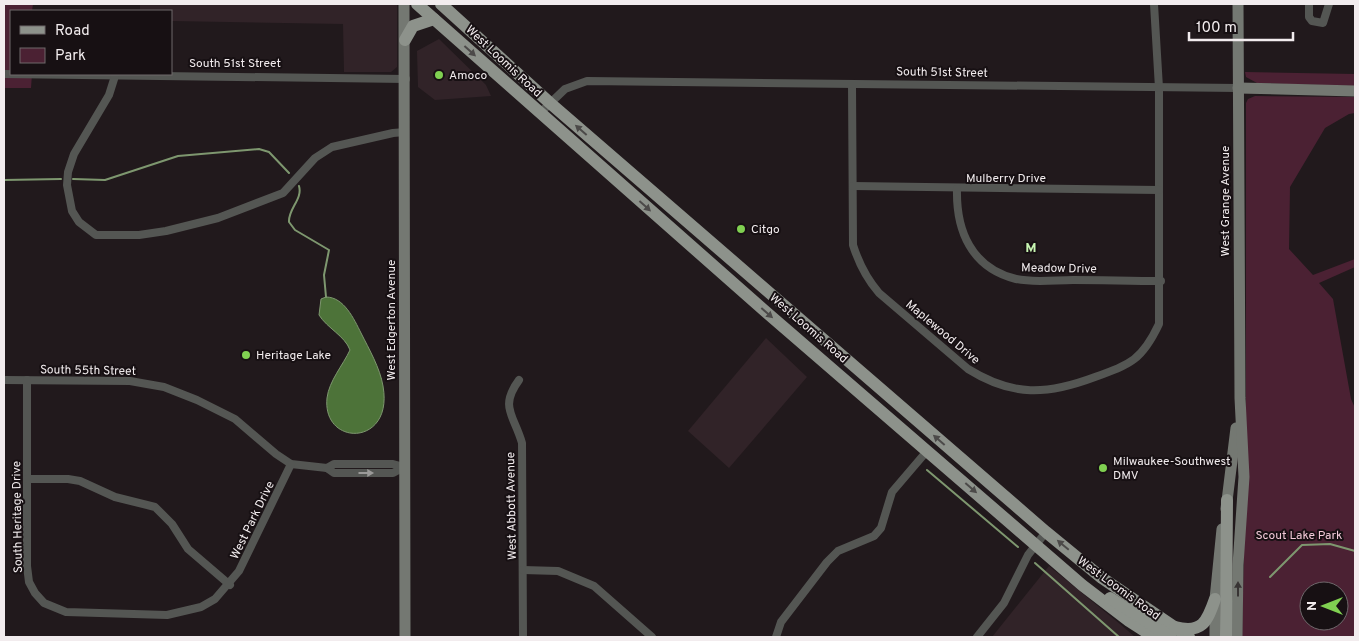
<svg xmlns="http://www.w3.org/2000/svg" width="1359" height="641" viewBox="0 0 1359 641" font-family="Overpass,sans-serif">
  <rect width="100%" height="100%" fill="#21191c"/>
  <g fill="#312328">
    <path d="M 140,4 L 397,4 L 397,67 L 391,72 L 344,72 L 343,24 L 171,21 L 171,11 L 140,11 Z"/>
    <path d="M 439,39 L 486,85 L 491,96 L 435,100 L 418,87 L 417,51 Z"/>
    <path d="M 766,338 L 807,377 L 729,468 L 688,431 Z"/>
    <path d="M 1049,566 L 1120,624 L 1135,637 L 992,637 Z"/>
  </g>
  <g fill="#4b2133" fill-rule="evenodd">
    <path d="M 4,4 L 33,4 L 32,11 L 11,11 L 11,74 L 32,74 L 31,88 L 4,88 Z"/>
    <path d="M 1245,72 L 1355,74 L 1355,86 L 1257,83 L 1246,77 Z"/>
    <path d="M 1255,96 L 1355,97 L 1355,113 L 1349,114 L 1325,128 L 1290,187 L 1289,249 L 1313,275 L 1355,259 L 1355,267 L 1319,283 L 1333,299 L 1351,399 L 1355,408 L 1355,637 L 1242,637 L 1246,461 L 1246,103 L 1248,99 ZM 1309,591 L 1339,591 L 1339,621 L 1309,621 Z"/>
  </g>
  <path fill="#4d7339" stroke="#7e976f" d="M 326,297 C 344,297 354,319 361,333 C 369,349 380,368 383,386 C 394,447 322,447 327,398 C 329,381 343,365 350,350 C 345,336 327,328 319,315 L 321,299 Z"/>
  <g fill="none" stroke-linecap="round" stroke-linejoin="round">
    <g stroke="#7e976f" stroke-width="2">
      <path d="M 73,179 L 105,180 L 178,156 L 259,149 L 269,152 L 289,173"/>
      <path d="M 4,180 L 61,179"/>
      <path d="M 299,186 C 303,199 288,209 289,222 L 295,230 L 329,250 L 324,275 L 326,297"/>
      <path d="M 927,470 L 1018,547"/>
      <path d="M 1035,563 L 1119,637"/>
      <path d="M 1270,577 L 1302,545 L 1330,544 L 1355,551"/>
    </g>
    <g stroke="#545653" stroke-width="8">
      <path d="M 1309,4 L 1309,17 L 1312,21 L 1323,23 L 1329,4"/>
      <path d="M 4,74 L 406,79"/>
      <path d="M 115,76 L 109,95 L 74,154 L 68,172 L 67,185 L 72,211 L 79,222 L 96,235 L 139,235 L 166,231 L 218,218 L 283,193 L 315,158 L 332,147 L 393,133 L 405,132"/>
      <path d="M 852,85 L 853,245 C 859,264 866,278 879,293 L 968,369 C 1013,397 1047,395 1095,377 C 1131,364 1142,360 1159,324 L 1159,88 L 1154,4"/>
      <path d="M 540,113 L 565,89 L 587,81 L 1238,88"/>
      <path d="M 853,186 L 1159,190"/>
      <path d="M 957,189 C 956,230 971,268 1016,279 C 1033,283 1055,280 1073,280 C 1102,280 1131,281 1161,281"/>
      <path d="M 4,380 L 130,381 L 164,387 L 197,400 L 235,419 L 276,454 L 291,464 L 327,468 L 334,473 L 393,473 L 404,467"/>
      <path d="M 27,380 L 27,566 L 29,582 L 35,593 L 44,603 L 66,612 L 167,615 L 201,607 L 215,599 L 239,571 L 291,464"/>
      <path d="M 519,380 C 499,407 514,415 522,443 L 523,637"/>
      <path d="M 327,468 L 334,464 L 393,464 L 404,467"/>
      <path d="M 27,479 L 68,479 L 80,481 L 115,497 L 155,507 L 172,524 L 188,549 L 230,585"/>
      <path d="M 523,570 L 558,571 L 594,586 L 652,637"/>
      <path d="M 776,637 L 781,622 L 827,562 L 838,551 L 874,536 L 881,528 L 892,492 L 927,451"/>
      <path d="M 977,637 L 1004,603 L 1028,555 L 1046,532"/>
    </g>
    <g stroke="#747872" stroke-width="11">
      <path d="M 404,4 L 405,637"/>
      <path d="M 1238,88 L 1355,91"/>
      <path d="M 1226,509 L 1236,428"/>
      <path d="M 1215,637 L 1215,599 L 1222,529"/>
      <path d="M 1237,637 L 1238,565 L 1244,477 L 1240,398 L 1238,4"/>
    </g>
    <g stroke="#8d928b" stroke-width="12">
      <path d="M 417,4 L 766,312 L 1082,585 L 1129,621 L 1154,637"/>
      <path d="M 441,4 L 550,103 L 1046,532 L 1102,578 L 1189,637"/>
      <path d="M 405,40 L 413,26 L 434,19"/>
      <path d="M 1110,598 L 1171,637"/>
      <path d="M 1175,627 C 1202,634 1207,622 1215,599"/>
      <path d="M 1226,637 L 1227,500"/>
    </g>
  </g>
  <defs><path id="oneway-solid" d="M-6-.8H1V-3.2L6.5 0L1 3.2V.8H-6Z" transform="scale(1.25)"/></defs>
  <g fill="#4c4a49">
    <use href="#oneway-solid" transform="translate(470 51) rotate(42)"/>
    <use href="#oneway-solid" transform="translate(581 130) rotate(-139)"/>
    <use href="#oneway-solid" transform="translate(645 206) rotate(42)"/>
    <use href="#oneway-solid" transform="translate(767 313) rotate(41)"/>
    <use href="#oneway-solid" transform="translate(939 440) rotate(-139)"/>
    <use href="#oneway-solid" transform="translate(971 488) rotate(41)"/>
    <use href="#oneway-solid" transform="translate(1063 545) rotate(-140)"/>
  </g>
  <use fill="#9b9a99" href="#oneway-solid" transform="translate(366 473)"/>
  <use fill="#383434" href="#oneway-solid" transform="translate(1238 589) rotate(-90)"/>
  <g fill="#80d051" stroke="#171013" stroke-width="2">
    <circle cx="439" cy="75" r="5"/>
    <circle cx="741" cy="229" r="5"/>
    <circle cx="246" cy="355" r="5"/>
    <circle cx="1103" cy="468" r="5"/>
  </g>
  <g text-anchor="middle" stroke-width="4" stroke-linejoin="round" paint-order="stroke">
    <g font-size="12" fill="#f2ecee" stroke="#171013">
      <text transform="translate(504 61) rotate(43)" y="4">West Loomis Road</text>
      <text x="235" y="67">South 51st Street</text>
      <text transform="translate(942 72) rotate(1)" y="4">South 51st Street</text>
      <text x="1006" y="182">Mulberry Drive</text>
      <text transform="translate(1225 201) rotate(-90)" y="4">West Grange Avenue</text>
      <text transform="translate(1059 268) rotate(1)" y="4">Meadow Drive</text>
      <text transform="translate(391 320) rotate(-90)" y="4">West Edgerton Avenue</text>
      <text transform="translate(809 328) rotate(41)" y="4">West Loomis Road</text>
      <text transform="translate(943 332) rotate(40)" y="4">Maplewood Drive</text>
      <text transform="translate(88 370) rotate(1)" y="4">South 55th Street</text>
      <text transform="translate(511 506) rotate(-91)" y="4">West Abbott Avenue</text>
      <text transform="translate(17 517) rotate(-91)" y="4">South Heritage Drive</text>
      <text transform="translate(252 520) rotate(-64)" y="4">West Park Drive</text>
      <text transform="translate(1119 588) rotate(36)" y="4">West Loomis Road</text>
    </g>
    <g font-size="12" fill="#f2ecee" stroke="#171013" text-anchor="start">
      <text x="449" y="79">Amoco</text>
      <text x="751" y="233">Citgo</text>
      <text x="256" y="359">Heritage Lake</text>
      <text x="1113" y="465">Milwaukee-Southwest<tspan x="1113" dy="14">DMV</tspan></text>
    </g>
    <g font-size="12" fill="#f2c9d8" stroke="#171013">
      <text x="1299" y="539">Scout Lake Park</text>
    </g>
    <g font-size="14" font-weight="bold" fill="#c7f4b1" stroke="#171013">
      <text x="1031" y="252">M</text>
    </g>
  </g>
  <rect width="1359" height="641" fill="none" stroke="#f2ecee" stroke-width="10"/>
  <rect x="10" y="10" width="162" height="65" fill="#171013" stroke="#6f686b"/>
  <rect x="20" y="26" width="25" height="8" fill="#8d928b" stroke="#6f686b"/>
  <text x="55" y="35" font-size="15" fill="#f2ecee">Road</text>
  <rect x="20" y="48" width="25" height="15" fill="#4b2133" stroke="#6f686b"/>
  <text x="55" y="60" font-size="15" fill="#f2ecee">Park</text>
  <g transform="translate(1324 606) rotate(270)"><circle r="24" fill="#171013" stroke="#6f686b"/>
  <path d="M0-4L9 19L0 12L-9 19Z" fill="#80d051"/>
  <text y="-8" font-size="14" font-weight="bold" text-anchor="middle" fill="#f2ecee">N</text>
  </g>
  <path d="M1189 32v8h104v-8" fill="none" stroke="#f2ecee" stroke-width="2.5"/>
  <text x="1196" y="32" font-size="15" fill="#f2ecee" stroke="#171013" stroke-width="4" paint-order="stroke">100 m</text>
</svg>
